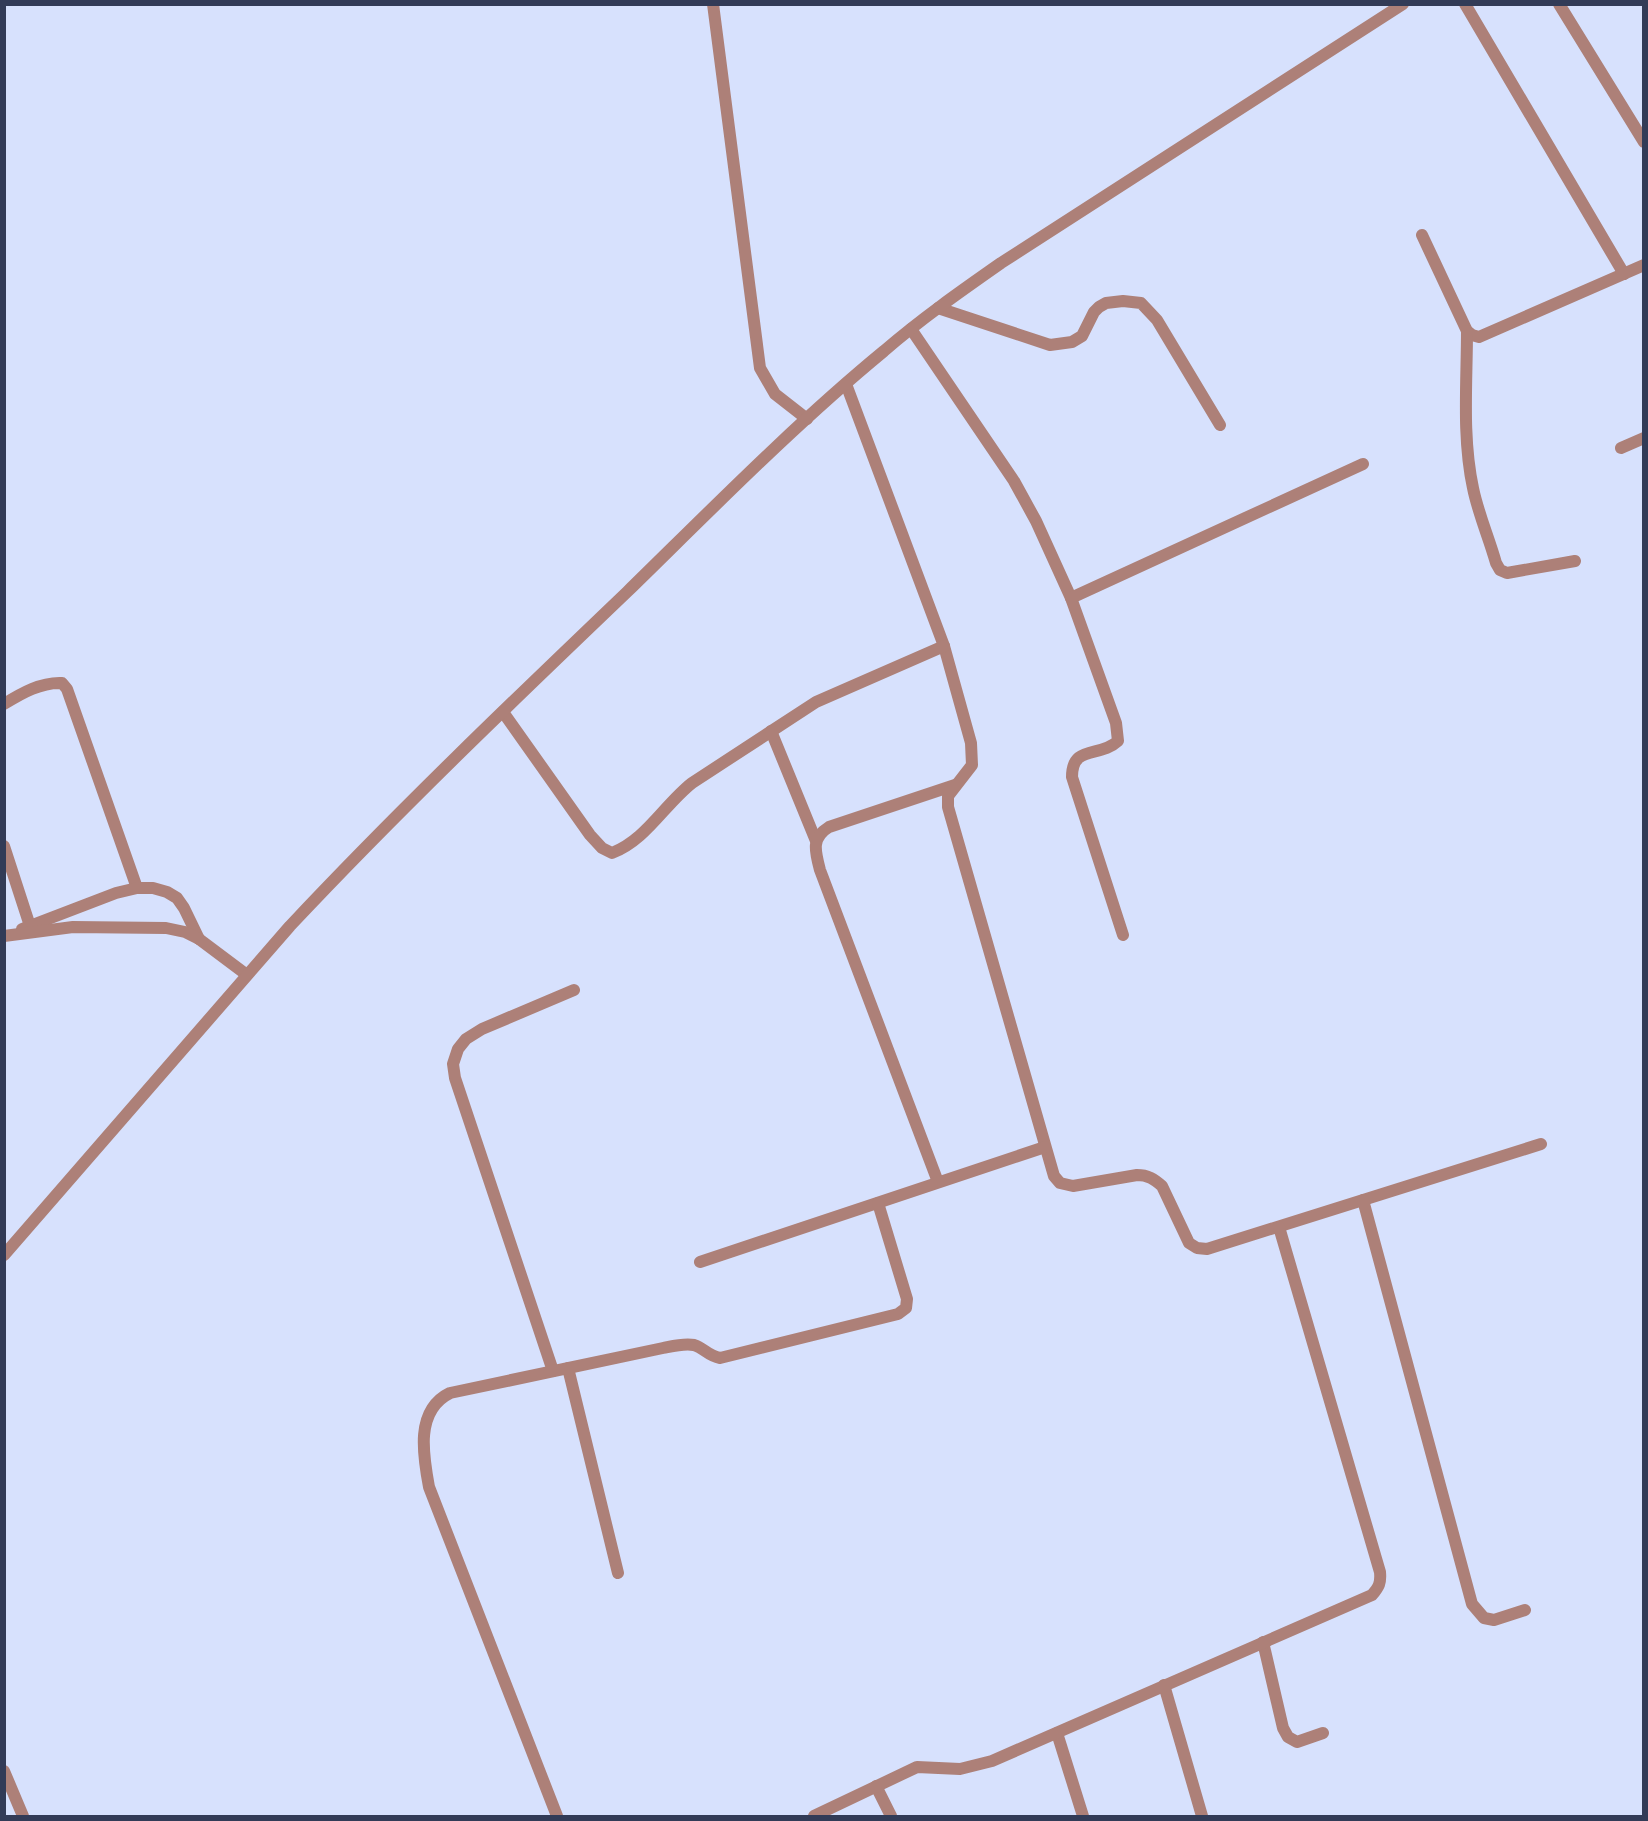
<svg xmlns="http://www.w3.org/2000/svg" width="1648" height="1821" viewBox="0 0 1648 1821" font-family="'Public Sans',sans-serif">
  <rect width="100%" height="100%" fill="#d7e1fd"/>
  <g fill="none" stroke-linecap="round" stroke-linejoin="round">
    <g stroke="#ad8078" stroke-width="12">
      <path d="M 713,4 L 760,368 L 775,394 L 807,419"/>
      <path d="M 1465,4 L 1624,274"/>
      <path d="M 1559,4 L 1644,142"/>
      <path d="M 1422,235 L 1467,331 L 1472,335 L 1479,337 L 1644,265"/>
      <path d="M 938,308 L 1050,345 L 1072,342 L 1082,336 L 1094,312 L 1099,307 L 1106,303 L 1123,301 L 1141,303 L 1157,320 L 1220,425"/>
      <path d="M 911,329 L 1014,481 L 1036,521 L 1071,598 L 1116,723 L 1118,741 C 1100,758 1072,744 1072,777 L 1123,935"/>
      <path d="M 1467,331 C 1467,382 1462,437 1473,488 C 1478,513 1489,538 1496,563 L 1500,570 L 1507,573 L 1575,561"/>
      <path d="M 846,384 L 944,646 L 971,743 L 972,765 L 948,796 L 948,807 L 1054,1176 L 1060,1183 L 1073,1186 L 1137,1175 C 1148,1175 1154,1179 1162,1186 L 1189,1243 L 1197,1248 L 1207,1249 L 1541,1144"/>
      <path d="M 1621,448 L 1644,438"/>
      <path d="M 1071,598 L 1363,464"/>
      <path d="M 4,704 C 22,693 41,682 62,683 L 67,689 L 137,888"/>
      <path d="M 503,712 L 590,835 L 602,848 L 612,853 C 646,840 664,805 692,783 L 816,702 L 944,646"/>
      <path d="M 771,731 L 816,841"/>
      <path d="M 4,846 L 30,926"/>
      <path d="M 22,929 L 116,893 L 137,888 L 153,888 L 167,892 L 177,898 L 184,908 L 199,939"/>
      <path d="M 4,936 L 73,927 L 166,928 L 185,932 L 199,939 L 247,975"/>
      <path d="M 938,1182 L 820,870 C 815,851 811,838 829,827 L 955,785"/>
      <path d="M 1363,1200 L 1472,1604 L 1484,1618 L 1494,1620 L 1525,1610"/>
      <path d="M 700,1262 L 1045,1147"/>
      <path d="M 568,1368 L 618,1573"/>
      <path d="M 553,1371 L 455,1078 L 453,1064 L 458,1049 L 466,1039 L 482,1029 L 574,990"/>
      <path d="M 1263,1642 L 1283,1728 L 1288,1737 L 1297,1742 L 1323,1733"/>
      <path d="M 1164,1685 L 1202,1816"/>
      <path d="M 1057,1733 L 1083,1816"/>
      <path d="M 4,1771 L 23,1816"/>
      <path d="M 876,1786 L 891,1816"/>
      <path d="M 557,1816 L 429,1487 C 423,1455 415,1410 450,1393 L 663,1348 C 673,1346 684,1343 694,1345 C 704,1348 708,1356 720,1358 L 898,1314 L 906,1308 L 907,1299 L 878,1203"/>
      <path d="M 814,1816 L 917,1767 L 960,1769 L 992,1761 L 1372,1595 C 1379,1587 1381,1583 1380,1572 L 1279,1227"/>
    </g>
    <path stroke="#ad8078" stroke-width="12" d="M 4,1255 L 290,926 C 398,811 513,701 627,592 C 711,510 793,426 884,351 C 921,319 961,291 1001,263 L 1403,4"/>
  </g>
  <rect width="1648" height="1821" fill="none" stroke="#323b57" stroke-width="12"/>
</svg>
